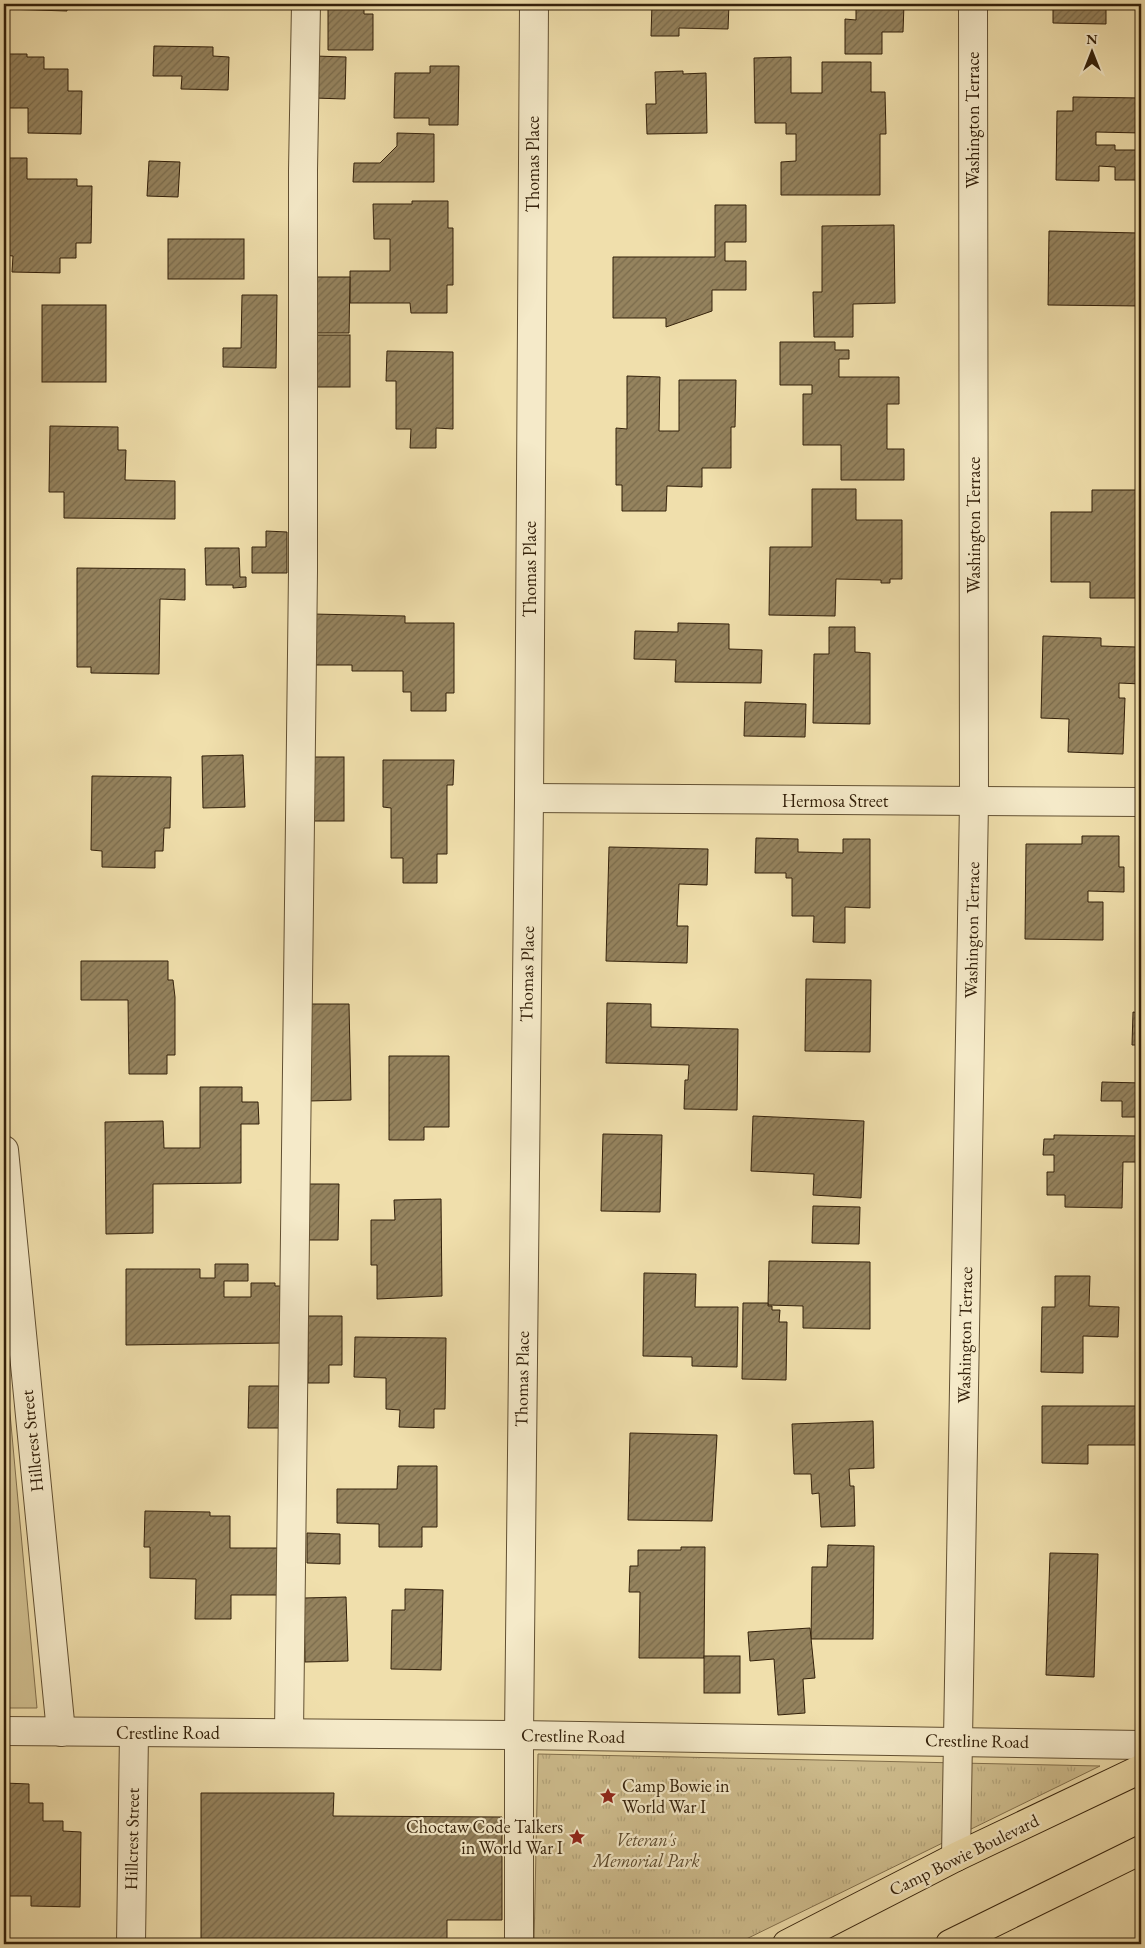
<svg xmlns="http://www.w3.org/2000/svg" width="1145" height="1948" viewBox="0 0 1145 1948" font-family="'EB Garamond',serif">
  <defs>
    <pattern id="park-tufts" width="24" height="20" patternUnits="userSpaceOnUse" patternTransform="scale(1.25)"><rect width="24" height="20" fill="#d0bf90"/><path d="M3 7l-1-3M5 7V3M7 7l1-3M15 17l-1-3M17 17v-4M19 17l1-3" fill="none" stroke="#b3a47b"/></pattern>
    <pattern id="building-hatch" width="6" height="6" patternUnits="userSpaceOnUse" patternTransform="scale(1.25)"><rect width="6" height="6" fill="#95835e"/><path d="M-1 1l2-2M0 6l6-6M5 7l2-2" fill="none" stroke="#7a6b4c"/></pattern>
  </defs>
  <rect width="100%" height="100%" fill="#f0dfac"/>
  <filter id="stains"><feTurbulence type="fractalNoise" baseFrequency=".004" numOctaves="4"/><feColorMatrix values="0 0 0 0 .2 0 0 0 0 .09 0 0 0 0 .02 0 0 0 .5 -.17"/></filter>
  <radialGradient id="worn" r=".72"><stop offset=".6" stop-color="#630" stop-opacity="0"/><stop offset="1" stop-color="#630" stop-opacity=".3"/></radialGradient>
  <path fill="#d0bf90" stroke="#82704d" d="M 4,1348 L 37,1708 L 4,1708 Z"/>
  <path fill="url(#park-tufts)" stroke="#82704d" d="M 538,1754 L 1100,1766 L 736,1944 L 534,1944 Z"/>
  <g fill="url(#building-hatch)" stroke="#33200a">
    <path d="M 4,4 L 67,4 L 67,11 L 4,9 Z"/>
    <path d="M 328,4 L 364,4 L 364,14 L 373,14 L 373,50 L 328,50 Z"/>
    <path d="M 652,4 L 729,4 L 728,29 L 679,28 L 679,36 L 651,36 Z"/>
    <path d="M 856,4 L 904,4 L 903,32 L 882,32 L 882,54 L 845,54 L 845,19 L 856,20 Z"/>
    <path d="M 1053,4 L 1106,4 L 1106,24 L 1053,23 Z"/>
    <path d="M 154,46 L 213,47 L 213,56 L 229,57 L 228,90 L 181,89 L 182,76 L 153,76 Z"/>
    <path d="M 4,54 L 27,54 L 27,57 L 44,57 L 44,69 L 68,69 L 68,91 L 82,91 L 81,134 L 28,133 L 28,108 L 4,108 Z"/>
    <path d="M 315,56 L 346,57 L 345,99 L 314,98 Z"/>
    <path d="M 791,57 L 791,93 L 822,93 L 822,62 L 871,62 L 871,92 L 885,92 L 886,134 L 880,134 L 880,195 L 781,195 L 781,162 L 796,161 L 796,134 L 786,134 L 786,123 L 755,123 L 754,58 Z"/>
    <path d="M 430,66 L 459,66 L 458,125 L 429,125 L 429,118 L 394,118 L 395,73 L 430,73 Z"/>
    <path d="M 683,71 L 683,74 L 706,73 L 707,133 L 647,134 L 646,104 L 656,104 L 655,72 Z"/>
    <path d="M 1073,97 L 1141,98 L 1141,133 L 1096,132 L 1096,145 L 1115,145 L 1115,150 L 1140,150 L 1139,180 L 1115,180 L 1115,167 L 1099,166 L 1099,181 L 1056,180 L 1057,111 L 1073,111 Z"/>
    <path d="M 397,133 L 434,134 L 434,182 L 353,182 L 354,163 L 380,163 L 397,146 Z"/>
    <path d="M 4,158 L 27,158 L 27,179 L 77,179 L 77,186 L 92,186 L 91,243 L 76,243 L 76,258 L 60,258 L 60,273 L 12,272 L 13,256 L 4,255 Z"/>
    <path d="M 149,161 L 180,162 L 178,197 L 147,196 Z"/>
    <path d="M 412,201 L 448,201 L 448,228 L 453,228 L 453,285 L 447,285 L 447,313 L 411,313 L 410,303 L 350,303 L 350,271 L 390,271 L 390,239 L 374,239 L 373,204 L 412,204 Z"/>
    <path d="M 715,205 L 746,205 L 746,242 L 725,242 L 725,261 L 746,261 L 746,290 L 712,290 L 712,311 L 666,327 L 666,318 L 613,318 L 613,257 L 715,257 Z"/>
    <path d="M 894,225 L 895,303 L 853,304 L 853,337 L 814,337 L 813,292 L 822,292 L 822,226 Z"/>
    <path d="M 1049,231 L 1138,233 L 1138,245 L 1141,245 L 1141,306 L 1048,305 Z"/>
    <rect x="168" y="239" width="76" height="40"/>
    <path d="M 314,277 L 350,277 L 349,333 L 314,333 Z"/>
    <path d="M 242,295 L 277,295 L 276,368 L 223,367 L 223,348 L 241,348 Z"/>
    <rect x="42" y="305" width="64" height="77"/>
    <rect x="316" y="335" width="34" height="52"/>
    <path d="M 780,342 L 835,342 L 835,350 L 849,350 L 849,359 L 839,359 L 839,377 L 899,377 L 899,404 L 887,404 L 887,449 L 904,449 L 904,480 L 841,480 L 841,445 L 803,445 L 803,394 L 812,394 L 812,385 L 780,385 Z"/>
    <path d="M 387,351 L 453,352 L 453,429 L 436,428 L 436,448 L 410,448 L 411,429 L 396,429 L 396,381 L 386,381 Z"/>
    <path d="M 627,376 L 660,377 L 659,431 L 679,431 L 679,380 L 736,380 L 735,427 L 731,427 L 731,468 L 702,468 L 702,487 L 667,486 L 666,511 L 622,511 L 622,485 L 616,485 L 616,428 L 627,429 Z"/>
    <path d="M 50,426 L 118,427 L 118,450 L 126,450 L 125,480 L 175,481 L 175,519 L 64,518 L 64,492 L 49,492 Z"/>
    <path d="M 812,489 L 856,489 L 856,520 L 902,520 L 902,579 L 890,579 L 890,583 L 881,583 L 881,580 L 836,579 L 835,616 L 769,615 L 770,547 L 812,547 Z"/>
    <path d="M 1092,490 L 1140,490 L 1141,598 L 1090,598 L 1090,582 L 1051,582 L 1051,512 L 1092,512 Z"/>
    <path d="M 266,531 L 287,532 L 287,573 L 252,573 L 252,547 L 266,547 Z"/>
    <path d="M 205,548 L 239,548 L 240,577 L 246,577 L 246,587 L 233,588 L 233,585 L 206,585 Z"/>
    <path d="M 77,568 L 185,569 L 185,600 L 160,599 L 159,674 L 91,673 L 91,667 L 77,667 Z"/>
    <path d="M 313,614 L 405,616 L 405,623 L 454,623 L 454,693 L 446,693 L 446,711 L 411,711 L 411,692 L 403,692 L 403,671 L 352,671 L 352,665 L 312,665 Z"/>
    <path d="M 1137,621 L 1141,621 L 1141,684 L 1119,683 L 1119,698 L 1125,698 L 1123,754 L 1068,752 L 1069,719 L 1041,718 L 1043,636 L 1101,638 L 1101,646 L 1136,647 Z"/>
    <path d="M 678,623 L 729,624 L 729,649 L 762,650 L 761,683 L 675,682 L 676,660 L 634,659 L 635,631 L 678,632 Z"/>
    <path d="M 829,627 L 855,627 L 855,652 L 870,653 L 870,724 L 813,723 L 814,654 L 829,654 Z"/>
    <path d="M 745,702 L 806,704 L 805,737 L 744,736 Z"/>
    <path d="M 243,755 L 245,807 L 203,808 L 202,756 Z"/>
    <rect x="313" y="757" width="31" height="64"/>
    <path d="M 383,760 L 454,760 L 453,785 L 447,785 L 447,854 L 437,854 L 437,883 L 403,883 L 403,858 L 391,858 L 391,808 L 383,807 Z"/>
    <path d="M 92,776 L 171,777 L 170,828 L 164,828 L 163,851 L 155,851 L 155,868 L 102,867 L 102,851 L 91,850 Z"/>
    <path d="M 1082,836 L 1119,836 L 1119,867 L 1124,867 L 1124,892 L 1088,891 L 1088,902 L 1103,902 L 1103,940 L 1025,939 L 1026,844 L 1082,844 Z"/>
    <path d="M 756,838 L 798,839 L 798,852 L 843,853 L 843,839 L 870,839 L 870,908 L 845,907 L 845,943 L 813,942 L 814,916 L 792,916 L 792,878 L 786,878 L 786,873 L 755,873 Z"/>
    <path d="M 609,847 L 708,849 L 707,885 L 679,884 L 677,926 L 688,926 L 687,963 L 606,961 Z"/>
    <path d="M 81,961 L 168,961 L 168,980 L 173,980 L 175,997 L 175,1055 L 167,1055 L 167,1074 L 129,1074 L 128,1000 L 81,1000 Z"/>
    <path d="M 806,979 L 871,980 L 870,1052 L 805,1051 Z"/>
    <path d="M 607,1003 L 651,1004 L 651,1027 L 738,1029 L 737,1110 L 684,1109 L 685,1080 L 688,1080 L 689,1065 L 606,1063 Z"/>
    <path d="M 308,1004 L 349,1004 L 351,1100 L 309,1101 Z"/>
    <path d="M 1133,1012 L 1141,1013 L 1141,1045 L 1132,1045 Z"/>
    <path d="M 389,1056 L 449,1056 L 449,1127 L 424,1127 L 424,1140 L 389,1140 Z"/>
    <path d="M 1102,1082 L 1141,1083 L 1141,1117 L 1122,1117 L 1122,1101 L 1101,1101 Z"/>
    <path d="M 200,1087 L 242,1087 L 242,1102 L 258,1102 L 259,1124 L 241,1124 L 241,1183 L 153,1184 L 153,1233 L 106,1234 L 105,1122 L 163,1121 L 164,1148 L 200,1148 Z"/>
    <path d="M 753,1116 L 864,1121 L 861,1198 L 813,1195 L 814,1174 L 751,1171 Z"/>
    <path d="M 603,1134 L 662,1135 L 660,1212 L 601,1211 Z"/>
    <path d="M 1054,1135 L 1141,1136 L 1141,1162 L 1123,1162 L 1122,1208 L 1065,1207 L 1065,1195 L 1047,1195 L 1047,1172 L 1054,1172 L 1054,1155 L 1043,1155 L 1044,1139 L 1054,1139 Z"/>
    <path d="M 307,1184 L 339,1184 L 338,1240 L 307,1240 Z"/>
    <path d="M 441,1199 L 442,1296 L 377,1299 L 377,1265 L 371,1265 L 371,1220 L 395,1220 L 394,1200 Z"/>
    <path d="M 813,1206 L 860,1207 L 859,1244 L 812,1243 Z"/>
    <path d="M 769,1261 L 870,1262 L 870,1329 L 803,1328 L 803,1306 L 768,1305 Z"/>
    <path d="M 215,1264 L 248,1264 L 248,1281 L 224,1281 L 224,1297 L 251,1297 L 251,1283 L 275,1283 L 275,1286 L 285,1286 L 284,1343 L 126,1345 L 126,1269 L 200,1269 L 200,1278 L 215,1278 Z"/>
    <path d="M 644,1273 L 696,1274 L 695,1307 L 738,1307 L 737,1367 L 692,1366 L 692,1357 L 643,1356 Z"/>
    <path d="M 1055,1276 L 1090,1276 L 1089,1306 L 1119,1307 L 1118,1337 L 1083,1336 L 1083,1373 L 1041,1372 L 1042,1307 L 1055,1307 Z"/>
    <path d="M 743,1303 L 768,1303 L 768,1306 L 772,1306 L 772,1310 L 780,1310 L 779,1322 L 787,1322 L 786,1380 L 742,1379 Z"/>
    <path d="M 308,1316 L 342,1316 L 342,1365 L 329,1365 L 329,1383 L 308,1383 Z"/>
    <path d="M 355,1337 L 446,1338 L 445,1409 L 434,1409 L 434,1428 L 399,1427 L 400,1410 L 386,1409 L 386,1378 L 354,1377 Z"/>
    <path d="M 249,1386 L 287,1386 L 287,1428 L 248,1428 Z"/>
    <path d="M 1042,1406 L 1141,1406 L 1141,1445 L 1088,1445 L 1088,1464 L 1042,1463 Z"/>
    <path d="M 873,1421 L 874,1468 L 849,1469 L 850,1486 L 854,1486 L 855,1526 L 821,1527 L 819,1493 L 812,1494 L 811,1474 L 794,1474 L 792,1424 Z"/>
    <path d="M 630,1433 L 717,1435 L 712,1521 L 628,1520 Z"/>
    <path d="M 398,1466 L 437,1466 L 437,1527 L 422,1527 L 422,1547 L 379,1547 L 379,1524 L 337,1523 L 337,1489 L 397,1489 Z"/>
    <path d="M 145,1511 L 210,1512 L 210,1516 L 230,1516 L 230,1548 L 285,1548 L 284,1595 L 231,1595 L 231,1619 L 195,1619 L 196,1579 L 150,1578 L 150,1547 L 144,1547 Z"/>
    <path d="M 307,1533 L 340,1534 L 340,1564 L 307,1563 Z"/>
    <path d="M 828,1545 L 874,1546 L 873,1639 L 811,1639 L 812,1567 L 827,1567 Z"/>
    <path d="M 681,1547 L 705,1547 L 704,1658 L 639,1658 L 640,1592 L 629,1592 L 630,1566 L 638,1566 L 638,1550 L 681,1550 Z"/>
    <path d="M 1050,1553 L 1098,1554 L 1094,1677 L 1046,1675 Z"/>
    <path d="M 405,1589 L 443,1590 L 441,1670 L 391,1669 L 392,1610 L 405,1610 Z"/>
    <path d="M 346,1597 L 348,1661 L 305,1662 L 304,1598 Z"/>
    <path d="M 810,1628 L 815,1678 L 803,1679 L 805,1713 L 778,1715 L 774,1659 L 750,1661 L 748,1632 Z"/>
    <rect x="704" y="1656" width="36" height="37"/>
    <path d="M 4,1783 L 29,1784 L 29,1803 L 43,1803 L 43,1821 L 63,1821 L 63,1831 L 81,1832 L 80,1907 L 31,1906 L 31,1896 L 4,1896 Z"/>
    <path d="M 201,1793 L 334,1793 L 333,1816 L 502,1817 L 502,1920 L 447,1920 L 447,1944 L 201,1944 Z"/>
  </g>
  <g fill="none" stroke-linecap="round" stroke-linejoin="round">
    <g stroke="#625032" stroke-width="30">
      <g id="minor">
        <path d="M 529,798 L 1141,802"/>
        <path d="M 4,1150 L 61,1732"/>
        <path d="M 4,1731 L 519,1735 L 1141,1745"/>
        <path d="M 289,1733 L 303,571 L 303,170 L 306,4"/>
        <path d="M 956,1857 L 974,802 L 973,4"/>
        <path d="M 131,1944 L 134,1733"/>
        <path d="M 519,1944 L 519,1735 L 529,798 L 534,4"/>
      </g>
    </g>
    <g stroke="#33200a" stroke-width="30">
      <g id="major">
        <path d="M 787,1944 L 956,1857 L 1141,1769"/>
        <path d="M 950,1944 L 1141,1850"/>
      </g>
    </g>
    <use href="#minor" stroke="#f5eac9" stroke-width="28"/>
    <use href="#major" stroke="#f0dfac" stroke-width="28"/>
  </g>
  <defs>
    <g id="sight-bare" transform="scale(1.35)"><path d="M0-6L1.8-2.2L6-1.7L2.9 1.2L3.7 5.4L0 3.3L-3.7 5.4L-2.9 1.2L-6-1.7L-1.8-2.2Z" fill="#8f2418" stroke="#f5eac9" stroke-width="2.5" paint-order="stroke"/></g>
  </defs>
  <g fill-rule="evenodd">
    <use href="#sight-bare" x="608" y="1796"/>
    <use href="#sight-bare" x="577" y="1837"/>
  </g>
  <g text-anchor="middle" stroke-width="4.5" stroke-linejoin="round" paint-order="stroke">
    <g font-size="18" fill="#33200a" stroke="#f5eac9">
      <text transform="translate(973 120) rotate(-90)" y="6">Washington Terrace</text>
      <text transform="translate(533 164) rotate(-90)" y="6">Thomas Place</text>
      <text transform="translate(974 525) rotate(-90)" y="6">Washington Terrace</text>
      <text transform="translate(530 569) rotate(-90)" y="6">Thomas Place</text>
      <text x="835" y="807">Hermosa Street</text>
      <text transform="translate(972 930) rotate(-89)" y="6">Washington Terrace</text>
      <text transform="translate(527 974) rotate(-89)" y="6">Thomas Place</text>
      <text transform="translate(965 1335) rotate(-89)" y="6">Washington Terrace</text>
      <text transform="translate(522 1379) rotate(-89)" y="6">Thomas Place</text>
      <text transform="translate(32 1441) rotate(-96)" y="6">Hillcrest Street</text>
      <text x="168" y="1739">Crestline Road</text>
      <text transform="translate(573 1736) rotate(1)" y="6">Crestline Road</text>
      <text transform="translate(977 1741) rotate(1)" y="6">Crestline Road</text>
      <text transform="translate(132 1839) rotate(-89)" y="6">Hillcrest Street</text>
      <text transform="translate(964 1855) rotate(-26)" y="6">Camp Bowie Boulevard</text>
    </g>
    <g font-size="18" fill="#33200a" stroke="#f5eac9" text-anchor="start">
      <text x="622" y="1792">Camp Bowie in<tspan x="622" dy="21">World War I</tspan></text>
      <text x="563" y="1833" text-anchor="end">Choctaw Code Talkers<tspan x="563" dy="21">in World War I</tspan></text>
    </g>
    <g font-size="18" font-style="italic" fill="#5a482c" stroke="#f5eac9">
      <text x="646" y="1846">Veteran's<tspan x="646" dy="21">Memorial Park</tspan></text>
    </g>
  </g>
  <rect width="1145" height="1948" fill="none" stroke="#f0dfac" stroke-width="20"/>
  <rect x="5" y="5" width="1135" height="1938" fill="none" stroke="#33200a" stroke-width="2.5"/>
  <rect x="10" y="10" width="1125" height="1928" fill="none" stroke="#33200a"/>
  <g transform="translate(1092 52)" stroke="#f5eac9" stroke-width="4" paint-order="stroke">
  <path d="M0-4L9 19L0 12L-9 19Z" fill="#33200a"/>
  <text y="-8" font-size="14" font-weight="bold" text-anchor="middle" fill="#33200a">N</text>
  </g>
  <rect width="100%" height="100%" filter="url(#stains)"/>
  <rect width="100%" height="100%" fill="url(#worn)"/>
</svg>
